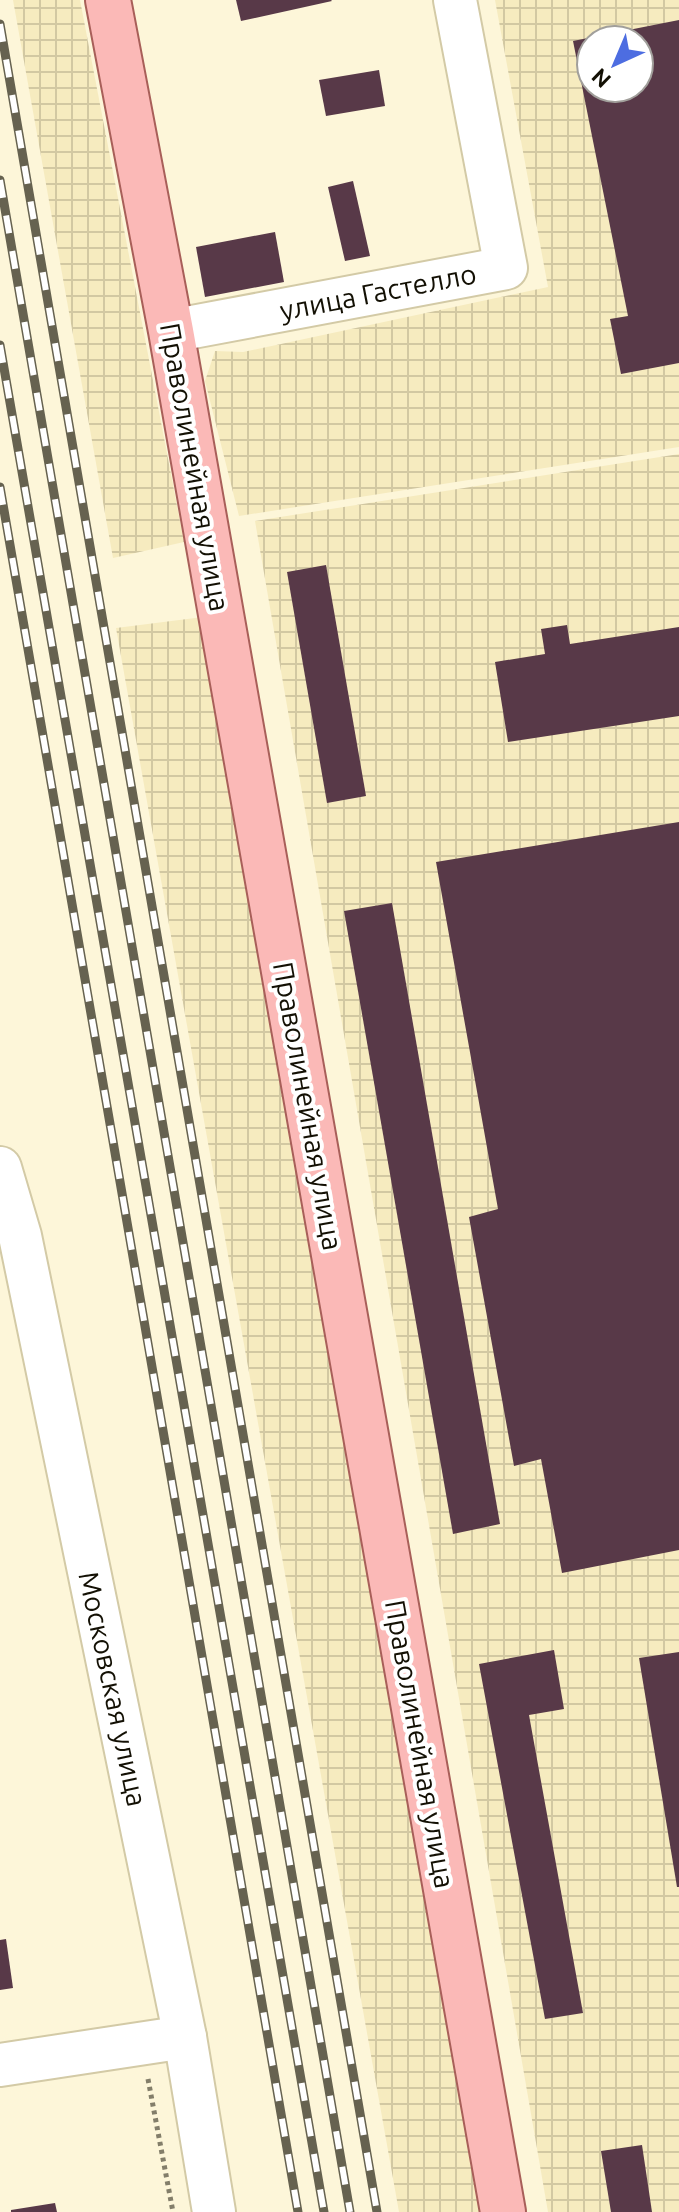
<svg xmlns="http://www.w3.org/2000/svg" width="679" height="2212" viewBox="0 0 679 2212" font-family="Ubuntu,sans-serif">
  <defs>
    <pattern id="industrial-grid" width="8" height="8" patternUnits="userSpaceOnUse" patternTransform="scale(2)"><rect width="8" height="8" fill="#f6ebbf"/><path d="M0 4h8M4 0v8" fill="none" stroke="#d2c8a2"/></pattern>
  </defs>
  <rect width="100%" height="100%" fill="#fdf6d9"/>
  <g fill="url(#industrial-grid)" fill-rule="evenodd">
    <path d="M 13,0 L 80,0 L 184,542 L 113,558 Z"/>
    <path d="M 495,0 L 679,0 L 679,447 L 239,516 L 205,381 L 215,351 L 243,352 L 548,287 ZM 591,40 L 639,40 L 639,88 L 591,88 Z"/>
    <path d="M 679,454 L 679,2212 L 548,2212 L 255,521 Z"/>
    <path d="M 203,617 L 482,2212 L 399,2212 L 116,628 Z"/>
  </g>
  <g fill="#583948" fill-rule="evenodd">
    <path d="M 236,0 L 331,0 L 332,1 L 241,21 Z"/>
    <path d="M 679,20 L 679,363 L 621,374 L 610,319 L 628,316 L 573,41 ZM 591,40 L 639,40 L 639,88 L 591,88 Z"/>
    <path d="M 379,70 L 385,106 L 326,116 L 319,80 Z"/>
    <path d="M 353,181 L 370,256 L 345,261 L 328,187 Z"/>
    <path d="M 275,232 L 284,282 L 205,297 L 196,247 Z"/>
    <path d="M 326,565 L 366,796 L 327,803 L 287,572 Z"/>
    <path d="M 567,625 L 570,644 L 679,627 L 679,716 L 508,742 L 495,662 L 545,654 L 541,629 Z"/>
    <path d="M 679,822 L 679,1550 L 562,1573 L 541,1459 L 514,1466 L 469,1217 L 498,1209 L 436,862 Z"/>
    <path d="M 392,903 L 500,1524 L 453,1534 L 344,911 Z"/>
    <path d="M 554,1650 L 564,1709 L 529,1715 L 583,2013 L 545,2019 L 479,1664 Z"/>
    <path d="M 679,1652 L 679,1887 L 677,1887 L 639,1658 Z"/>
    <path d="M 6,1939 L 13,1988 L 0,1990 L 0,1940 Z"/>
    <path d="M 642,2145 L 652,2212 L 611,2212 L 601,2151 Z"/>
    <path d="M 55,2203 L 57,2212 L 11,2212 L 11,2210 Z"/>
  </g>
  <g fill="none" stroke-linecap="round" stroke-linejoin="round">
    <g stroke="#d3caa6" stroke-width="46">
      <g id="minor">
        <path d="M 171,331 L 506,268 L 455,0"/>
        <path d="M 0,1168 L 20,1236 L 185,2037 L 214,2212"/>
        <path d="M 0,2065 L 185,2037"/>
      </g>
    </g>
    <g stroke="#a85f59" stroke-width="48">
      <path id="major" d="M 108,0 L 171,331 L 503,2212"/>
    </g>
    <path stroke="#837e6a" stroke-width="5" stroke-dasharray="4 4" stroke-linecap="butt" d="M 148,2079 L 173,2212"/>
    <use href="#minor" stroke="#fff" stroke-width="42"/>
    <use href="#major" stroke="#fbb9b7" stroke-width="44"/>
    <g stroke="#666250" stroke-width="9">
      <g id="rail">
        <path d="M 0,24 L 377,2212"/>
        <path d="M 0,180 L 350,2212"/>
        <path d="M 0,345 L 324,2212"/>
        <path d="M 0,487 L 298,2212"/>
      </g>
    </g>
    <use href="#rail" stroke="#fff" stroke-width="6" stroke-dasharray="18" stroke-linecap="butt"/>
  </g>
  <g text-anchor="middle" stroke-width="8" stroke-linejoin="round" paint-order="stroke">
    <g font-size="28" fill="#131004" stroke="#fff">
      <text transform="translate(378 292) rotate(-11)" y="10">улица Гастелло</text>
      <text transform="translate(195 467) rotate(80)" y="10">Праволинейная улица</text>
      <text transform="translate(308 1106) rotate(80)" y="10">Праволинейная улица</text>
      <text transform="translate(113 1689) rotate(78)" y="10">Московская улица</text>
      <text transform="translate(420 1744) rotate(80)" y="10">Праволинейная улица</text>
    </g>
  </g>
  <g transform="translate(615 64) rotate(224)"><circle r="38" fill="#ffffff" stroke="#a19f9b" stroke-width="2"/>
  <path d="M0-6L14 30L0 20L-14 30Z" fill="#4d6de1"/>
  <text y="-12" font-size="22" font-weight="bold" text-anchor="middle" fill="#131004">N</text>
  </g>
</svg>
